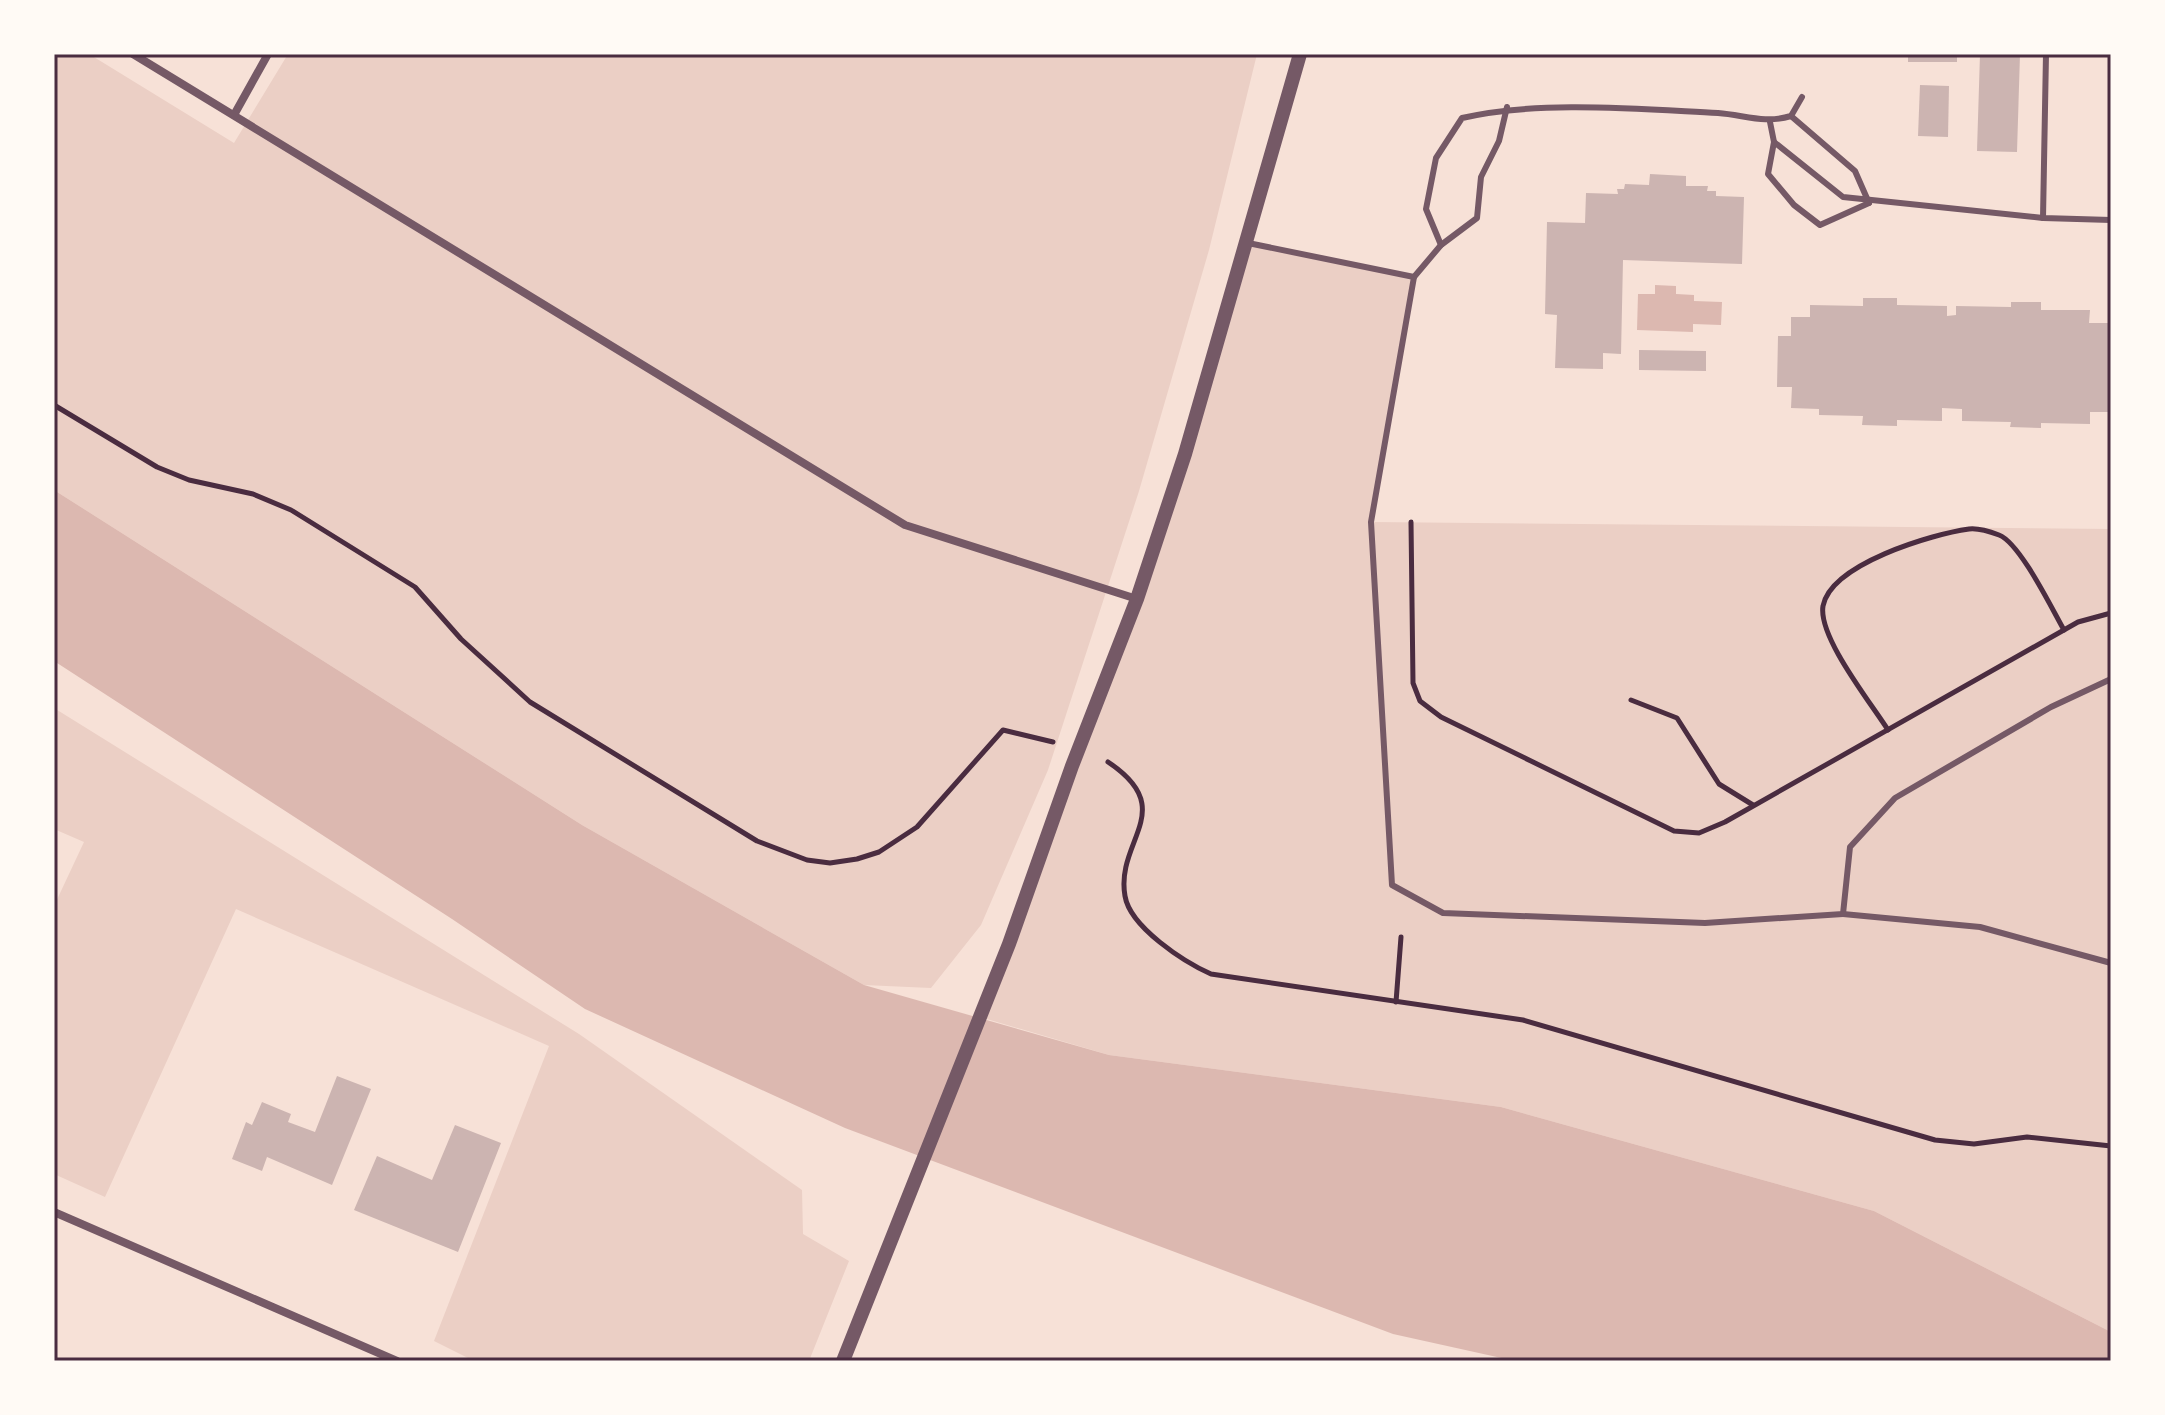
<svg xmlns="http://www.w3.org/2000/svg" width="2165" height="1415" viewBox="0 0 2165 1415" font-family="'Crimson Pro',serif">
  <rect width="100%" height="100%" fill="#f7e1d7"/>
  <g fill="#ebcfc5">
    <path d="M 54,54 L 89,54 L 234,143 L 288,54 L 1257,54 L 1209,250 L 1139,491 L 1048,770 L 981,925 L 931,988 L 864,985 L 582,825 L 54,490 Z"/>
    <path d="M 1246,242 L 1414,277 L 1372,522 L 2111,529 L 2111,1332 L 1874,1211 L 1501,1107 L 1109,1055 L 980,1017 L 1137,599 Z"/>
    <path d="M 54,708 L 579,1034 L 802,1190 L 803,1234 L 849,1261 L 809,1361 L 474,1361 L 434,1341 L 549,1046 L 236,909 L 105,1197 L 54,1174 L 54,906 L 84,842 L 54,829 Z"/>
  </g>
  <g fill="#dcb8b0">
    <path d="M 1655,285 L 1676,286 L 1676,294 L 1694,295 L 1694,301 L 1722,302 L 1721,325 L 1693,324 L 1693,332 L 1637,330 L 1638,294 L 1655,294 Z"/>
    <path d="M 54,490 L 582,825 L 864,985 L 1109,1055 L 1501,1107 L 1874,1211 L 2111,1332 L 2111,1361 L 1515,1361 L 1393,1334 L 845,1128 L 585,1009 L 452,919 L 54,661 Z"/>
  </g>
  <g fill="#ccb4b1">
    <rect x="1908" y="54" width="49" height="8"/>
    <path d="M 1980,54 L 2020,54 L 2017,152 L 1977,151 Z"/>
    <path d="M 1920,85 L 1949,86 L 1948,137 L 1918,136 Z"/>
    <path d="M 1650,174 L 1686,176 L 1686,186 L 1708,186 L 1707,191 L 1716,191 L 1716,196 L 1744,197 L 1742,264 L 1623,260 L 1621,354 L 1603,353 L 1603,369 L 1555,368 L 1557,315 L 1545,314 L 1547,222 L 1585,223 L 1586,193 L 1618,194 L 1617,189 L 1624,189 L 1625,184 L 1649,185 Z"/>
    <path d="M 1863,298 L 1897,298 L 1897,305 L 1947,306 L 1947,316 L 1956,315 L 1956,306 L 2011,307 L 2011,302 L 2041,302 L 2041,310 L 2090,310 L 2089,323 L 2111,323 L 2111,412 L 2090,412 L 2090,424 L 2041,423 L 2041,428 L 2010,427 L 2011,422 L 1962,421 L 1962,409 L 1942,408 L 1942,421 L 1897,420 L 1897,426 L 1862,425 L 1863,416 L 1819,415 L 1819,409 L 1791,408 L 1792,387 L 1777,387 L 1778,336 L 1791,336 L 1791,317 L 1810,317 L 1810,305 L 1863,306 Z"/>
    <path d="M 1639,350 L 1706,351 L 1706,371 L 1639,370 Z"/>
    <path d="M 337,1076 L 371,1089 L 332,1185 L 267,1157 L 262,1171 L 232,1159 L 246,1122 L 252,1125 L 262,1102 L 291,1114 L 288,1122 L 315,1132 Z"/>
    <path d="M 455,1125 L 501,1143 L 458,1252 L 354,1210 L 377,1156 L 432,1180 Z"/>
  </g>
  <g fill="none" stroke-linecap="round" stroke-linejoin="round">
    <g stroke="#4a2c40" stroke-width="5">
      <path d="M 54,405 L 157,467 L 189,480 L 253,494 L 291,510 L 415,587 L 461,639 L 530,702 L 757,841 L 807,860 L 830,863 L 857,859 L 879,852 L 917,827 L 1003,730 L 1053,742"/>
      <path d="M 1411,522 L 1413,683 L 1420,701 L 1441,717 L 1674,831 L 1699,833 L 1725,822 L 2078,622 L 2111,613"/>
      <path d="M 1631,700 L 1677,718 L 1719,784 L 1753,805"/>
      <path d="M 1888,730 C 1871,703 1818,637 1823,606 C 1831,564 1932,534 1969,529 C 1977,528 1991,532 1999,535 C 2020,543 2052,609 2064,630"/>
      <path d="M 1108,762 C 1180,810 1115,840 1125,896 C 1130,927 1184,962 1211,974 L 1523,1020 L 1935,1140 L 1974,1144 L 2027,1137 L 2111,1146"/>
      <path d="M 1396,1002 L 1401,937"/>
    </g>
    <g stroke="#755966" stroke-width="6">
      <path d="M 1791,116 L 1855,171 L 1869,203"/>
      <path d="M 1770,122 L 1774,142 L 1843,197 L 2043,218 L 2111,220"/>
      <path d="M 1774,142 L 1768,174 L 1794,205 L 1820,225 L 1869,203"/>
      <path d="M 2043,218 L 2046,54"/>
      <path d="M 1248,243 L 1414,277 L 1371,522 L 1392,885 L 1443,913 L 1705,923 L 1843,914 L 1850,847 L 1895,798 L 2051,707 L 2111,679"/>
      <path d="M 1441,245 L 1426,209 L 1436,158 L 1462,118 C 1539,100 1638,109 1718,113 C 1745,115 1764,124 1791,116 L 1802,97"/>
      <path d="M 1414,277 L 1441,245 L 1477,218 L 1481,177 L 1499,141 L 1507,107"/>
      <path d="M 1843,914 L 1980,927 L 2111,963"/>
    </g>
    <g stroke="#755966" stroke-width="8">
      <path d="M 133,54 L 905,525 L 1137,599"/>
      <path d="M 234,115 L 268,54"/>
      <path d="M 54,1212 L 397,1361"/>
    </g>
    <path stroke="#755966" stroke-width="14" d="M 843,1361 L 1009,944 L 1072,766 L 1137,599 L 1185,454 L 1300,54"/>
  </g>
  <rect width="2165" height="1415" fill="none" stroke="#fffaf5" stroke-width="112"/>
  <rect x="56" y="56" width="2053" height="1303" fill="none" stroke="#4a2c40" stroke-width="3"/>
</svg>
